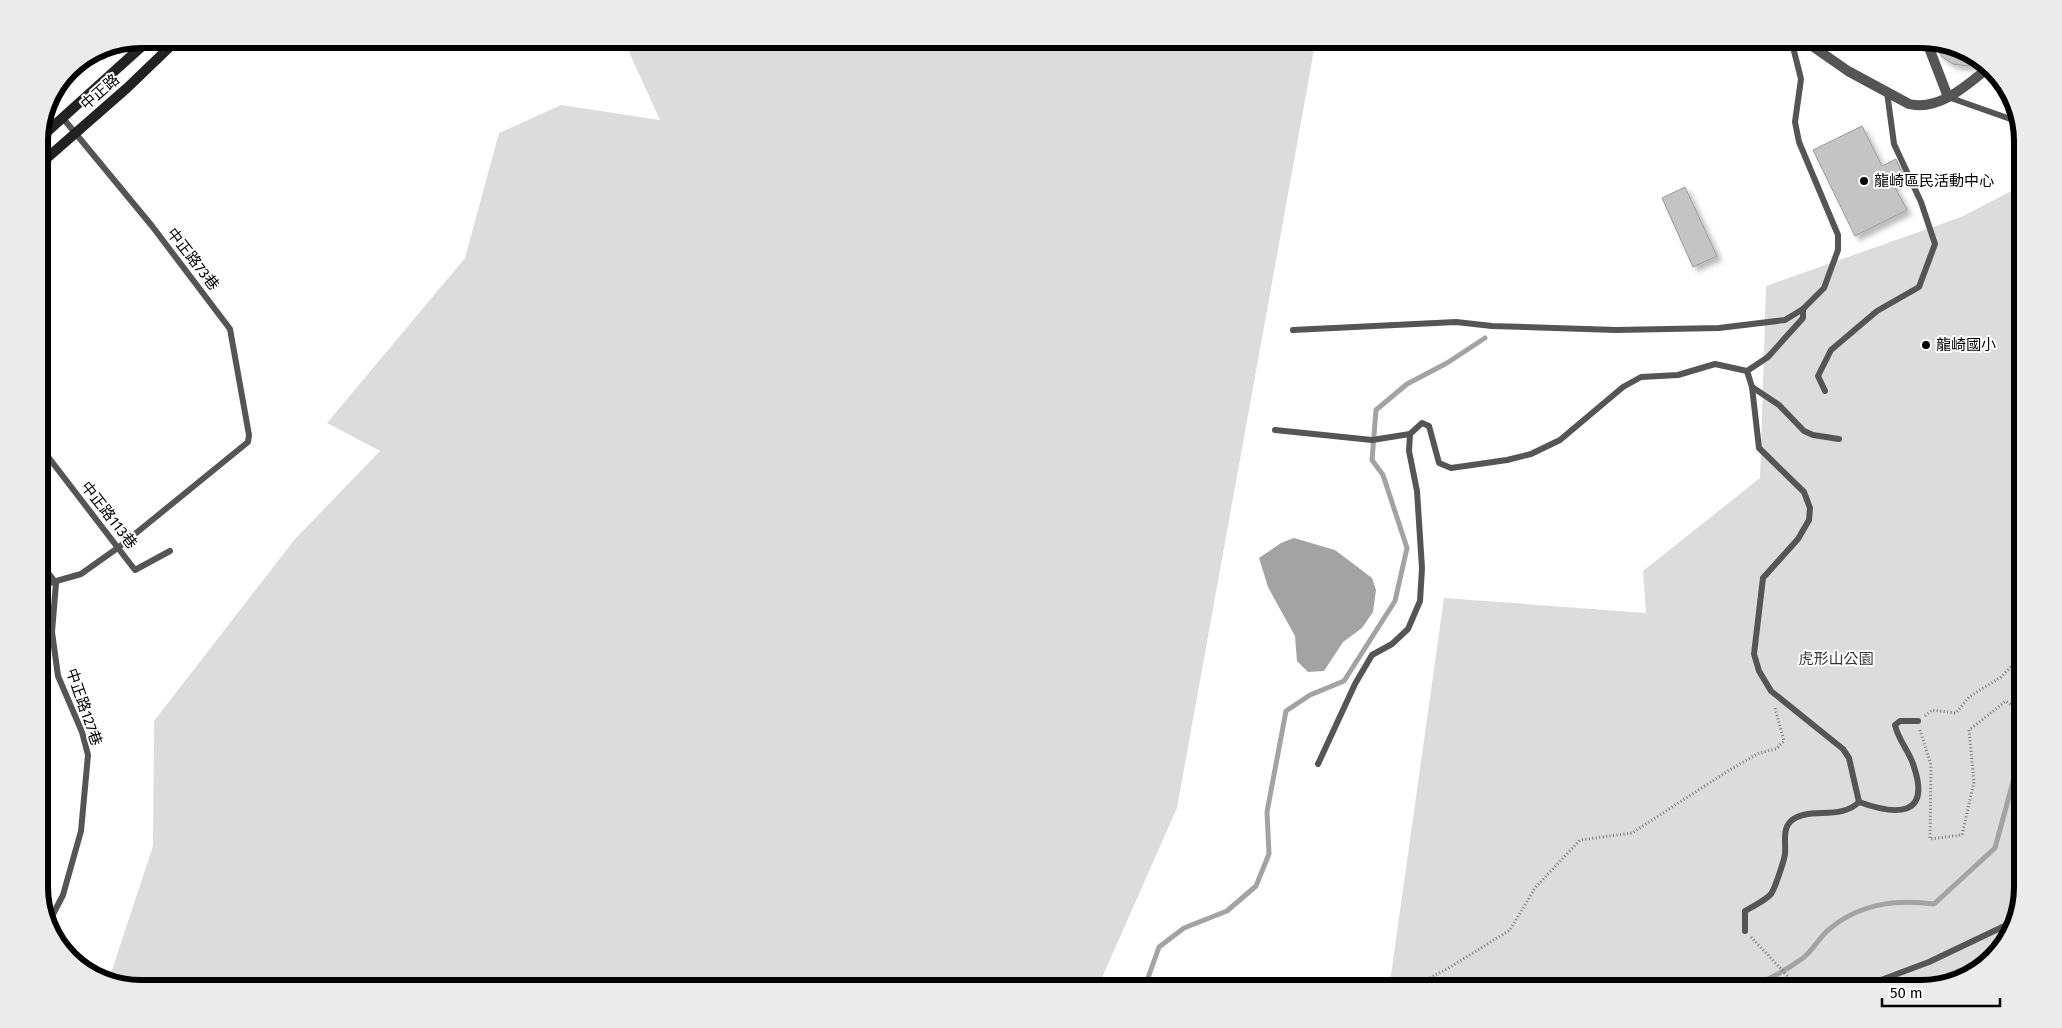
<svg xmlns="http://www.w3.org/2000/svg" width="2062" height="1028" viewBox="0 0 2062 1028" font-family="'Fira Sans','Noto Sans TC',sans-serif">
  <defs>
    <filter id="shadow"><feDropShadow dx="4.5" dy="4.5" stdDeviation="2.5" flood-color="#0004"/></filter>
  </defs>
  <rect width="100%" height="100%" fill="#fff"/>
  <g fill="#dcdcdc">
    <path d="M 623,39 L 1316,39 L 1177,808 L 1097,989 L 141,989 L 108,982 L 153,846 L 154,721 L 295,539 L 380,451 L 327,423 L 465,258 L 499,133 L 561,105 L 660,120 Z"/>
    <path d="M 120,43 L 104,61 L 92,53 L 102,46 Z"/>
    <path d="M 2023,185 L 2023,887 L 2013,932 L 1978,972 L 1921,989 L 1389,989 L 1444,598 L 1646,613 L 1643,571 L 1760,478 L 1766,286 L 1961,217 Z"/>
  </g>
  <path fill="#a3a3a3" d="M 1294,538 L 1335,550 L 1372,578 L 1376,590 L 1373,612 L 1362,628 L 1343,642 L 1324,671 L 1308,672 L 1297,661 L 1295,636 L 1268,587 L 1259,558 L 1281,543 Z"/>
  <g fill="none" stroke-linecap="round" stroke-linejoin="round">
    <g stroke="#a3a3a3" stroke-width="5">
      <path d="M 1144,989 L 1159,947 L 1184,928 L 1227,911 L 1256,886 L 1269,854 L 1267,812 L 1286,711 L 1310,695 L 1344,681 L 1395,601 L 1407,548 L 1383,475 L 1372,460 L 1376,410 L 1407,384 L 1447,363 L 1485,338"/>
      <path d="M 1742,989 C 1765,982 1784,972 1803,958 C 1812,951 1818,940 1826,932 C 1857,904 1894,899 1934,904 L 1995,848 L 2023,745"/>
    </g>
  </g>
  <g fill="#c4c4c4" stroke="#999" filter="url(#shadow)">
    <path d="M 1934,42 L 1966,49 L 1981,62 L 1968,66 L 1953,64 L 1942,57 Z"/>
    <path d="M 1862,126 L 1882,166 L 1896,159 L 1904,178 L 1893,184 L 1907,210 L 1855,236 L 1813,150 Z"/>
    <path d="M 1685,187 L 1717,256 L 1693,267 L 1662,198 Z"/>
  </g>
  <g fill="none" stroke-linecap="round" stroke-linejoin="round">
    <g stroke="#777" stroke-width="3" stroke-dasharray="1 2.5" stroke-linecap="butt">
      <path d="M 1925,716 L 1932,710 L 1956,713 L 1969,697 L 2001,677 L 2018,660"/>
      <path d="M 1920,730 L 1931,765 L 1930,839 L 1962,835 L 1974,782 L 1969,730 L 2006,701 L 2023,714"/>
      <path d="M 1751,937 L 1800,989"/>
      <path d="M 1408,989 L 1447,969 L 1510,930 L 1535,888 L 1580,840 L 1632,833 L 1728,771 L 1759,753 L 1776,749 L 1784,741 L 1775,708"/>
    </g>
    <g stroke="#555" stroke-width="6">
      <path d="M 1948,97 L 2019,122"/>
      <path d="M 1293,330 L 1456,322 L 1492,326 L 1616,330 L 1719,328 L 1785,320 L 1803,309"/>
      <path d="M 1752,387 L 1779,405 L 1804,431 L 1813,435 L 1839,439"/>
      <path d="M 1825,391 L 1818,376 L 1831,350 L 1877,311 L 1919,287 L 1935,244 L 1921,202 L 1894,144 L 1887,92"/>
      <path d="M 1275,430 L 1372,440 L 1410,434 L 1422,423 L 1429,426 L 1439,463 L 1451,468 L 1507,460 L 1531,454 L 1560,440 L 1623,387 L 1641,377 L 1678,375 L 1715,364 L 1747,371 L 1768,357 L 1803,318 L 1803,309 L 1824,288 L 1838,250 L 1838,235 L 1799,142 L 1795,122 L 1801,79 L 1791,39"/>
      <path d="M 39,445 L 135,570 L 170,551"/>
      <path d="M 39,561 L 56,583 L 52,632 L 58,676 L 82,732 L 88,755 L 81,831 L 63,895 L 49,922"/>
      <path d="M 39,586 L 81,574 L 119,547 L 248,442 L 249,435 L 230,329 L 152,226 L 62,117"/>
      <path d="M 1318,764 L 1355,684 L 1372,655 L 1392,644 L 1408,629 L 1420,601 L 1422,568 L 1417,491 L 1409,451 L 1410,434"/>
      <path d="M 1859,802 C 1895,815 1931,818 1914,767 C 1910,752 1898,740 1895,725 L 1900,721 L 1918,721"/>
      <path d="M 1745,931 L 1745,911 C 1753,906 1765,901 1771,894 C 1775,888 1784,861 1785,854 C 1786,843 1782,829 1791,821 C 1808,806 1840,821 1859,802 L 1849,758 L 1843,749 L 1771,691 L 1759,671 L 1754,654 L 1763,578 L 1798,539 L 1809,520 L 1810,508 L 1804,492 L 1759,448 L 1752,387 L 1747,371"/>
      <path d="M 1857,989 L 1929,962 L 2015,921"/>
    </g>
    <path stroke="#555" stroke-width="10" d="M 1802,39 L 1848,71 L 1909,104 C 1939,111 1966,86 1988,68"/>
    <path stroke="#555" stroke-width="10" d="M 1926,40 L 1948,97"/>
    <g stroke="#222" stroke-width="10">
      <path d="M 39,139 L 150,39"/>
      <path d="M 39,165 L 127,88 L 178,39"/>
    </g>
  </g>
  <g fill="#000" stroke="#fff" stroke-width="2">
    <circle cx="1864" cy="181" r="5"/>
    <circle cx="1926" cy="345" r="5"/>
  </g>
  <g text-anchor="middle" stroke-width="4" stroke-linejoin="round" paint-order="stroke">
    <g font-size="15" fill="#000" stroke="#fff">
      <text transform="translate(100 92) rotate(-41)" y="5">中正路</text>
      <text transform="translate(193 259) rotate(52)" y="5">中正路73巷</text>
      <text transform="translate(109 515) rotate(52)" y="5">中正路113巷</text>
      <text transform="translate(84 707) rotate(71)" y="5">中正路127巷</text>
    </g>
    <g font-size="15" fill="#000" stroke="#fff" text-anchor="start">
      <text x="1874" y="186">龍崎區民活動中心</text>
      <text x="1936" y="350">龍崎國小</text>
    </g>
    <g font-size="15" fill="#333" stroke="#fff">
      <text x="1836" y="664">虎形山公園</text>
    </g>
  </g>
  <path d="M0 0H2062V1028H0ZM141 48H1921A93 93 0 0 1 2014 141V887A93 93 0 0 1 1921 980H141A93 93 0 0 1 48 887V141A93 93 0 0 1 141 48Z" fill="#ebebeb" fill-rule="evenodd"/>
  <path fill="none" stroke="#000" stroke-width="6" d="M141 48H1921A93 93 0 0 1 2014 141V887A93 93 0 0 1 1921 980H141A93 93 0 0 1 48 887V141A93 93 0 0 1 141 48Z"/>
  <path d="M1882 998v8h118v-8" fill="none" stroke="#000000" stroke-width="2.5"/>
  <text x="1890" y="998" font-size="15" fill="#000000" stroke="#ffffff" stroke-width="4" paint-order="stroke">50 m</text>
</svg>
